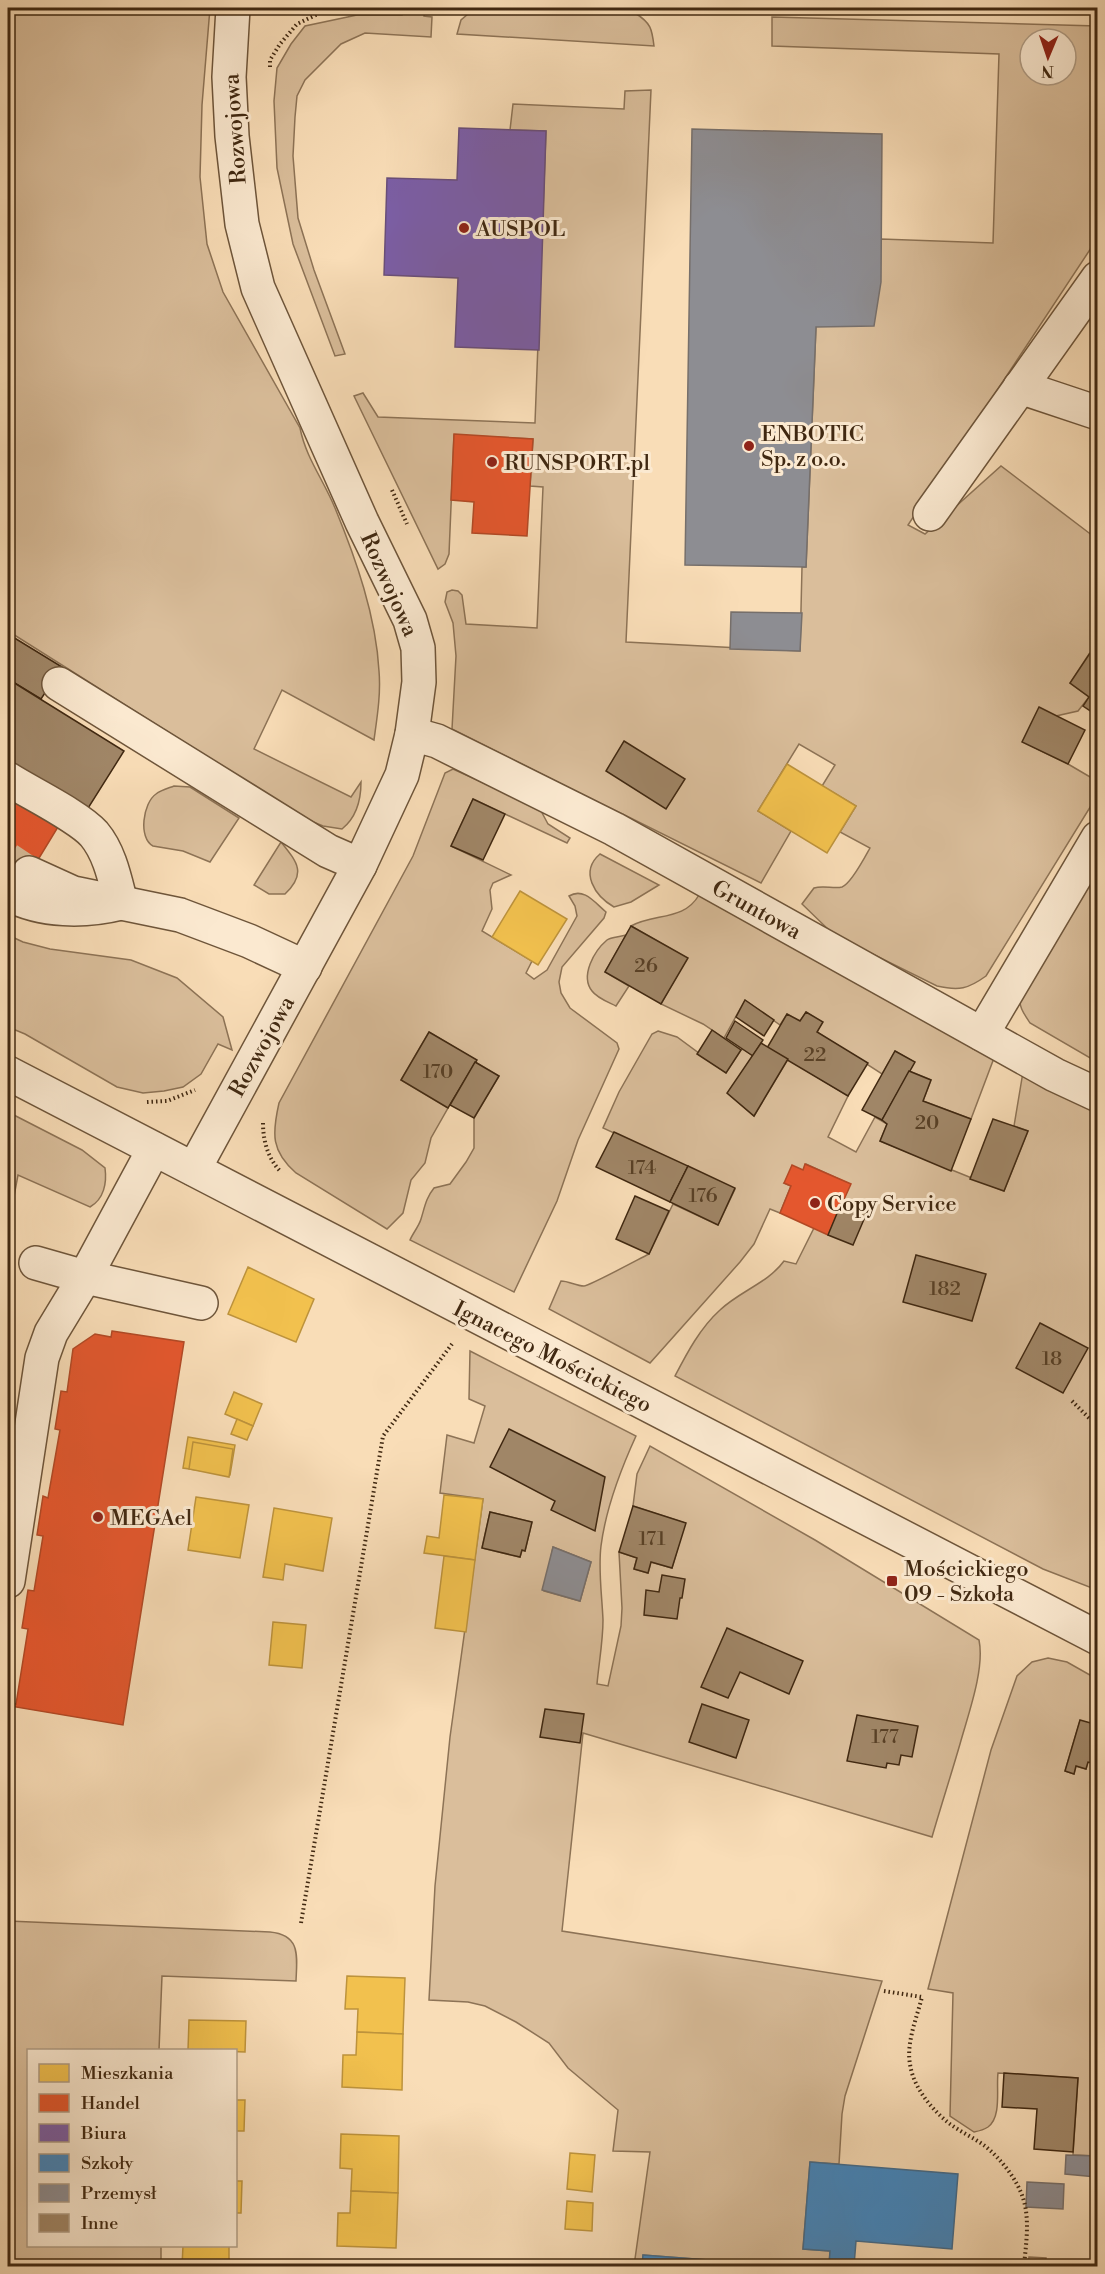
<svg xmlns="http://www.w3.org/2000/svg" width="1105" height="2274" viewBox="0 0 1105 2274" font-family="'Libre Bodoni',serif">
  <rect width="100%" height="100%" fill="#f9ddb7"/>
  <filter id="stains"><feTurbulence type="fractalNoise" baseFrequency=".00333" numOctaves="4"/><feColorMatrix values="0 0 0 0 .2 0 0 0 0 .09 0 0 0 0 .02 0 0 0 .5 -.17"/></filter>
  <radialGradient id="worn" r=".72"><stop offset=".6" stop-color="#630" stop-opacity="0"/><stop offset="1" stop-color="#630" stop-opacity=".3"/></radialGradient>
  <g fill="#dabe9b" stroke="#8d7356" stroke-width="1.5" fill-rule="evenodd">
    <path d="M 8,8 L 210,8 L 202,105 L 200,177 L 207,244 L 223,292 L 300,428 C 306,458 323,479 335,508 C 356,559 376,616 379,671 C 381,694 377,718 374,740 L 282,690 L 254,749 L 351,797 L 361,782 C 361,800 357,817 342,829 L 323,826 L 306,819 L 8,631 Z"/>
    <path d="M 402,8 L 425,8 L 424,16 L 432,17 L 431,37 L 365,33 L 341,44 L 305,80 L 297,96 L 295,117 L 293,156 L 298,218 L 314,270 L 345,354 L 335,356 L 293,244 L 277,168 L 274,101 L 277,68 L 291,44 L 305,26 L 357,15 L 402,15 Z"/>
    <path d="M 475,8 L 635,13 C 651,23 652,29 654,46 L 457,34 L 461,20 Z"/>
    <path d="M 772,17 L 1097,26 L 1097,239 L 908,525 L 925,534 L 1001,466 L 1097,539 L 1097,659 L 1089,654 L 1070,683 L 1089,697 L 1078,711 L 1056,716 L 1023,742 L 1068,764 L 1097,781 L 1097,796 L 986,976 C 968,989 959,991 937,986 L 834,935 L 802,904 L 814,888 C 823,885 834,889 842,887 C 851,884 865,857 870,848 L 840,832 L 856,806 L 822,786 L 835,765 L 799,744 L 758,811 L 791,831 L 761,883 L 452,729 L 456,656 L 453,623 L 445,602 L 447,592 L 452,590 L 458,591 L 462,595 L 466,624 L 537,628 L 543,487 L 530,486 L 533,439 L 454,435 L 449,554 L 445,564 L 438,569 L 354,396 L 363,393 L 378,417 L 535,423 L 546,131 L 510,130 L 513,104 L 624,109 L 625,91 L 651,90 L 626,642 L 800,651 L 802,567 L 806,567 L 816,327 L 881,239 L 993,243 L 999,54 L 772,46 ZM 1030,39 L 1066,39 L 1066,75 L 1030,75 Z"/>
    <path d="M 453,769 L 540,809 L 548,824 L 570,838 L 567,843 L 473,799 L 451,846 L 511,875 L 493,883 L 490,890 L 492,909 L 482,931 L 532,961 L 526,973 L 534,979 L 547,970 L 577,916 L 575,906 L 569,896 C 584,887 595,903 606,912 L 604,918 L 562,967 L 559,982 L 561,993 L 570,1008 L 617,1043 L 619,1049 L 578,1140 L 557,1201 L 514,1292 L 410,1240 C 413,1233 419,1226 421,1219 C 425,1206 426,1198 434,1188 L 450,1184 L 466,1162 L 474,1148 L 474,1118 L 499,1076 L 475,1062 L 476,1060 L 429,1032 L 401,1080 L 448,1108 L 431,1138 L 425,1163 L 411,1180 L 403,1213 L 387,1229 L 296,1173 C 271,1151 272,1134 279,1103 L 413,856 L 445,773 Z"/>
    <path d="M 174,786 L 190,787 L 239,818 L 210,862 L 183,851 L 153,846 C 138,838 143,803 156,794 C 161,790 169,788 174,786 Z"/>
    <path d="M 281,842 C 297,862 307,873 285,894 L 269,894 L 254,885 Z"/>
    <path d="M 600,854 L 659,885 L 631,902 L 614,907 C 595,896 579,872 600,854 Z"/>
    <path d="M 1097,874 L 1097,1062 L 1030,1023 C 1026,1016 1020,1010 1020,1002 C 1020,982 1083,895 1097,874 Z"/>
    <path d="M 699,895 L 994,1058 L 971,1119 L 923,1101 L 931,1080 L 909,1071 L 914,1062 L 895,1051 L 882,1074 L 817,1032 L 822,1022 L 806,1012 L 800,1021 L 787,1014 L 780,1025 L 745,1000 L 724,1038 L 703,1024 L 661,1004 L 687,958 L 631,926 C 655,913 684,921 699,895 Z"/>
    <path d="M 8,935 L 23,942 L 50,949 L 131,960 L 177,978 L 223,1017 L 232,1050 L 218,1044 L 201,1074 L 183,1087 L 164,1091 L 143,1093 L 117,1087 L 25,1034 L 8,1027 Z"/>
    <path d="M 626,935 L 605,972 L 629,986 L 616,1006 C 608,1002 597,998 592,991 C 580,976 594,951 607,940 C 611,937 620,937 626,935 Z"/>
    <path d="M 658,1031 L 677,1037 L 726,1073 L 741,1050 L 743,1049 L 753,1056 L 728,1093 L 754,1116 L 788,1059 L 848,1096 L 828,1137 L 856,1152 L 875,1117 L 887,1124 L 880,1141 L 1004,1191 L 1028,1131 L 1014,1126 L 1023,1072 L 1097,1108 L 1097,1590 L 1043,1569 L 675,1376 C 687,1353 700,1328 720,1310 C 740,1291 768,1283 784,1261 L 796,1264 L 814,1228 L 843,1199 L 850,1184 L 806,1164 L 803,1170 L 784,1183 L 791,1186 L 780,1213 L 770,1209 L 754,1244 L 740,1262 L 650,1363 L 549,1309 L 561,1281 C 569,1281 576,1286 584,1286 C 589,1286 639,1259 649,1254 L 673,1204 L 718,1225 L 735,1189 L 603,1128 L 619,1092 L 652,1034 Z"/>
    <path d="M 8,1112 L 82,1150 L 105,1168 C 107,1183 104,1199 90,1207 L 18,1175 L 8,1228 Z"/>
    <path d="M 470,1351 L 636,1436 C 620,1471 606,1507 601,1546 C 598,1570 602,1595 603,1620 C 603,1641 599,1662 597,1684 L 608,1686 L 621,1626 L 622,1608 L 619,1552 L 637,1558 L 634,1569 L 648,1573 L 651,1562 L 672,1568 L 685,1523 L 633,1506 L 637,1474 L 650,1446 L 815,1540 L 979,1640 C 985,1669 968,1715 960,1744 C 951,1775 941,1806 932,1837 L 583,1733 L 562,1931 L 882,1981 L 845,2096 L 842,2114 L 839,2164 L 810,2162 L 803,2249 L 830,2251 L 829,2266 L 787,2266 L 643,2255 L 642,2266 L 634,2266 L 650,2152 L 613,2151 L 618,2110 L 568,2068 L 549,2043 L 516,2022 L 485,2006 L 468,2002 L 429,2000 L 435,1886 L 450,1737 L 483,1499 L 440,1493 L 447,1435 L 474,1443 L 485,1406 L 469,1399 ZM 490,1512 L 532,1522 L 525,1551 L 522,1550 L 520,1557 L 482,1548 ZM 553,1547 L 591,1562 L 580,1601 L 544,1591 Z"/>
    <path d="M 1048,1658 L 1067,1662 L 1097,1679 L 1097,1725 L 1080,1721 L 1065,1771 L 1074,1774 L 1076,1766 L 1086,1769 L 1088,1762 L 1097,1764 L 1097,2156 L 1073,2155 L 1078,2078 L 998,2073 C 996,2088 1002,2117 988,2127 C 985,2129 979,2131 974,2132 L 950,2116 L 953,1993 L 928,1989 L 991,1750 L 1017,1676 L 1032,1662 Z"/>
    <path d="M 8,1921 L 270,1932 C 301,1935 297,1956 296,1981 L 162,1976 L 159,2050 L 28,2050 L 28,2246 L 161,2246 L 161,2266 L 8,2266 Z"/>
    <path d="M 1097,2200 L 1097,2266 L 1092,2266 Z"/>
    <path d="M 1029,2257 L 1046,2258 L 1045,2266 L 1028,2266 Z"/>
  </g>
  <g fill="#f2c14e" stroke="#bd933c" stroke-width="1.5">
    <path d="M 787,764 L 856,806 L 827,853 L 758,811 Z"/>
    <path d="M 520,891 L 567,919 L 538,965 L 492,937 Z"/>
    <path d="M 248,1267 L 314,1299 L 296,1342 L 228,1314 Z"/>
    <path d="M 234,1392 L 262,1404 L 253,1426 L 225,1414 Z"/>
    <path d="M 237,1419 L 253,1426 L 247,1440 L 231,1434 Z"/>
    <path d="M 188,1437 L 235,1445 L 230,1475 L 183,1468 Z"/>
    <path d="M 193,1442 L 233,1449 L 229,1477 L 189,1469 Z"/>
    <path d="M 444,1495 L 483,1499 L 475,1560 L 424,1553 L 427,1536 L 439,1538 Z"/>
    <path d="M 196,1497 L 249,1505 L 240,1558 L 188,1550 Z"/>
    <path d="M 274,1508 L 332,1518 L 323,1571 L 285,1564 L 283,1580 L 263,1577 Z"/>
    <path d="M 444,1556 L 475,1560 L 466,1632 L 435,1628 Z"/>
    <path d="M 273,1622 L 306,1625 L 302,1668 L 269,1665 Z"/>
    <path d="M 347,1976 L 405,1978 L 403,2034 L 357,2032 L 358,2009 L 345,2009 Z"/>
    <path d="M 189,2020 L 246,2021 L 245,2052 L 188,2050 Z"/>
    <path d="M 357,2032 L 403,2034 L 402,2090 L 342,2087 L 343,2055 L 356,2055 Z"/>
    <path d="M 236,2100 L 245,2100 L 244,2131 L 236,2131 Z"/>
    <path d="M 341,2134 L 399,2136 L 398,2193 L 351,2191 L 352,2169 L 340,2168 Z"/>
    <path d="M 570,2153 L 595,2155 L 592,2192 L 567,2189 Z"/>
    <path d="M 236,2181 L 242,2181 L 241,2213 L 236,2213 Z"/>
    <path d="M 351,2191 L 398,2193 L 396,2248 L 337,2246 L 338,2213 L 350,2213 Z"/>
    <path d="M 567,2201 L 593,2203 L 592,2231 L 565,2229 Z"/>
    <path d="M 183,2246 L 229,2246 L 229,2261 L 241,2262 L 241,2266 L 182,2266 Z"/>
  </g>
  <g fill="#e4572e" stroke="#b34925" stroke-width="1.5">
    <path d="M 454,434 L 533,439 L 527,536 L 472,533 L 474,502 L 451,500 Z"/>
    <path d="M 8,790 L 61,822 L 8,909 Z"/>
    <path d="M 805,1164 L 851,1184 L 828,1235 L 780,1213 L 791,1186 L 784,1183 L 792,1165 L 803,1170 Z"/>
    <path d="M 112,1331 L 184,1342 L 123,1725 L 10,1706 L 11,1703 L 16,1704 L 28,1629 L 22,1628 L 28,1590 L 34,1591 L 43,1536 L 37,1535 L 43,1496 L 48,1498 L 60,1430 L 55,1429 L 61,1391 L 67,1392 L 73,1349 L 95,1334 L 111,1337 Z"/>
  </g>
  <path fill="#7b5ea7" stroke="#694e7a" stroke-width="1.5" d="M 459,128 L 546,131 L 539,350 L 455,347 L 458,278 L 384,275 L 387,178 L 457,180 Z"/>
  <g fill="#3f88c5" stroke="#3f6b8f" stroke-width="1.5">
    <path d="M 810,2162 L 958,2174 L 952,2249 L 856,2241 L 854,2266 L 829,2266 L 830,2251 L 803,2249 Z"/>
    <path d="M 643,2255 L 787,2266 L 642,2266 Z"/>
  </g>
  <g fill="#8d8d92" stroke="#766f6b" stroke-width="1.5">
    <path d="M 692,129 L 882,134 L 881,282 L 874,326 L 816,327 L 806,567 L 685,565 Z"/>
    <path d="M 731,612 L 802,613 L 800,651 L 730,649 Z"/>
    <path d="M 553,1547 L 591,1562 L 580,1601 L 542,1590 Z"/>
    <path d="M 1066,2155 L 1097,2156 L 1096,2177 L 1065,2174 Z"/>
    <path d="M 1027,2182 L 1064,2184 L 1063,2209 L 1026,2207 Z"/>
  </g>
  <g fill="#a08667" stroke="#402811" stroke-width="1.5">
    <path d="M 8,634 L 62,667 L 41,699 L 8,679 Z"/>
    <path d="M 1090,653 L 1098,659 L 1098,716 L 1083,706 L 1089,697 L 1070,683 Z"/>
    <path d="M 8,679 L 124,751 L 85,813 L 8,765 Z"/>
    <path d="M 1039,707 L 1085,730 L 1068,764 L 1022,742 Z"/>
    <path d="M 624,741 L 685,779 L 666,809 L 606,771 Z"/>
    <path d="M 473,799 L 505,814 L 483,860 L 451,846 Z"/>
    <path d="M 631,926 L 688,958 L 661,1004 L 605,972 Z"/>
    <path d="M 745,1000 L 774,1020 L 764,1036 L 736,1017 Z"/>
    <path d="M 806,1012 L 823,1022 L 817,1032 L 868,1063 L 848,1096 L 767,1048 L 787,1014 L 800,1021 Z"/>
    <path d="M 735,1021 L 763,1040 L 753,1056 L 726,1038 Z"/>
    <path d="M 712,1030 L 741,1050 L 726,1073 L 697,1054 Z"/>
    <path d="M 429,1032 L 477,1060 L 448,1108 L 401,1080 Z"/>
    <path d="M 761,1043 L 788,1059 L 754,1116 L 727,1093 Z"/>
    <path d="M 895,1051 L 915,1062 L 882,1120 L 862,1110 Z"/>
    <path d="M 475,1062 L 499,1076 L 474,1118 L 450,1105 Z"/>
    <path d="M 909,1071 L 931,1080 L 923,1101 L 971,1119 L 951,1171 L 880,1141 L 887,1124 L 882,1120 Z"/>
    <path d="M 993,1119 L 1028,1131 L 1004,1191 L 970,1179 Z"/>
    <path d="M 614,1132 L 688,1166 L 670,1202 L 596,1167 Z"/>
    <path d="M 688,1166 L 735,1188 L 718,1225 L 670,1202 Z"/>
    <path d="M 635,1196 L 669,1211 L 649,1254 L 616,1239 Z"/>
    <path d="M 843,1199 L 868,1210 L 853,1245 L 828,1235 Z"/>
    <path d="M 916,1255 L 986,1274 L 972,1321 L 903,1302 Z"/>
    <path d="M 1040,1323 L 1088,1348 L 1063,1393 L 1016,1368 Z"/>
    <path d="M 509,1429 L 605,1477 L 595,1531 L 551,1510 L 555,1501 L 490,1467 Z"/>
    <path d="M 633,1506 L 686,1523 L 672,1568 L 651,1562 L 648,1573 L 634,1569 L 637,1558 L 619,1552 Z"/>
    <path d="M 490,1512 L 532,1522 L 525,1551 L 522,1550 L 520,1557 L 482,1548 Z"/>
    <path d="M 662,1575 L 685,1579 L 682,1598 L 680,1598 L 677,1619 L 644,1615 L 646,1590 L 659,1592 Z"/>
    <path d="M 727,1628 L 803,1661 L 789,1694 L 740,1672 L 728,1698 L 701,1687 Z"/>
    <path d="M 702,1704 L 749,1720 L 736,1758 L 689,1742 Z"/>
    <path d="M 545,1709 L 584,1714 L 580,1743 L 540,1737 Z"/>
    <path d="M 857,1715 L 918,1726 L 912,1757 L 901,1755 L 899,1765 L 887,1763 L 886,1768 L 847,1761 Z"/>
    <path d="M 1080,1720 L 1098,1725 L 1098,1764 L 1088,1762 L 1086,1769 L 1076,1766 L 1074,1774 L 1065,1771 Z"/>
    <path d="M 1004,2073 L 1078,2078 L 1073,2152 L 1034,2149 L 1037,2109 L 1002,2107 Z"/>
  </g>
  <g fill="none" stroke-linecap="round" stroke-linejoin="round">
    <path stroke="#d4b996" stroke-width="33" stroke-dasharray="33 16" stroke-linecap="butt" d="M 8,859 L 29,873"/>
    <g stroke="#6e553a" stroke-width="36">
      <g id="minor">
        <path d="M 1020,387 L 1098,413"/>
        <path d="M 930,514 L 1098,278"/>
        <path d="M 59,684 L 328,851 L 360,865"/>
        <path d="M 412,734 L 437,741 L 614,829 L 1055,1075 L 1098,1095"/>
        <path d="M 8,779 C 30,793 78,816 94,834 C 110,853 115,880 121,903 C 85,912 42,912 8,894"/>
        <path d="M 29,873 L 73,893 L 180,915 L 249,941 L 305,967"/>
        <path d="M 982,1034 L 1098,838"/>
        <path d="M 8,1073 L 1098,1638"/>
        <path d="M 194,1169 L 360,865 L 402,775 L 412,734 L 419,682 L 418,648 L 410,620 L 362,522 L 258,288 L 242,224 L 232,136 L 229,77 L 233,8"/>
        <path d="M 36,1263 L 85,1277 L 201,1303"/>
        <path d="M 8,1581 L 42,1358 L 51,1333 L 85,1277 L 154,1149"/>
      </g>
    </g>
    <g stroke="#402811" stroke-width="4" stroke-dasharray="1.5 3" stroke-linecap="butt">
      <path d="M 380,8 L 381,8"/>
      <path d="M 270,67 L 270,60 L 280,44 L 297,24 L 320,13 L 352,8"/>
      <path d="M 392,490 L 407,524"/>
      <path d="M 147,1102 L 167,1101 L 195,1090"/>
      <path d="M 263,1123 C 263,1141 268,1158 280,1171"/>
      <path d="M 1072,1401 L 1093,1422 L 1098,1424"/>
      <path d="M 301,1923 L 383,1436 L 452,1344"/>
      <path d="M 884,1991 L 922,1997 C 917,2017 906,2043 910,2064 C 913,2087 932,2110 950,2124 C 961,2132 974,2138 985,2146 C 1000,2158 1017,2179 1023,2198 C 1030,2219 1026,2244 1024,2266"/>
    </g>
    <use href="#minor" stroke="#fbe9d0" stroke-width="33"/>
  </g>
  <g fill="#8f2418" stroke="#fbe9d0" stroke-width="2">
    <circle cx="464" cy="228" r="6"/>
    <circle cx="749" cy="446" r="6"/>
    <circle cx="492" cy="462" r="6"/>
    <circle cx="815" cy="1203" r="6"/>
    <circle cx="98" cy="1517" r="6"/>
    <rect x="886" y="1575" width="12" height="12" rx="3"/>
  </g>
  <g text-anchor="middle" stroke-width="6" stroke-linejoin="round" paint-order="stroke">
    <g font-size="20" fill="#584026">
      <text x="646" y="972">26</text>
      <text x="815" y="1061">22</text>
      <text x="438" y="1078">170</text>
      <text x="927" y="1129">20</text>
      <text x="642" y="1174">174</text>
      <text x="703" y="1202">176</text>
      <text x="945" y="1295">182</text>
      <text x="1052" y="1365">18</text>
      <text x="652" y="1545">171</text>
      <text x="885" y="1743">177</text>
    </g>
    <g font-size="22" fill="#402811" stroke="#fbe9d0">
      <text transform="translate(234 129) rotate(-94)" y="8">Rozwojowa</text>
      <text transform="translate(390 584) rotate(66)" y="8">Rozwojowa</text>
      <text transform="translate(757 909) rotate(29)" y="8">Gruntowa</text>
      <text transform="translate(261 1046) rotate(-61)" y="8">Rozwojowa</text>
      <text transform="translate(553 1356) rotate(27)" y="8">Ignacego Mościckiego</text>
    </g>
    <g font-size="22" fill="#402811" stroke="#fbe9d0" text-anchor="start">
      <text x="476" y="236">AUSPOL</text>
      <text x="761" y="441">ENBOTIC<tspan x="761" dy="25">Sp. z o.o.</tspan></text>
      <text x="504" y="470">RUNSPORT.pl</text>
      <text x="827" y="1211">Copy Service</text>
      <text x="110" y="1525">MEGAel</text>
      <text x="904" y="1576">Mościckiego<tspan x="904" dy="25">09 - Szkoła</tspan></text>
    </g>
  </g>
  <rect width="1105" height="2274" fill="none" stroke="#f9ddb7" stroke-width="30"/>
  <rect x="9" y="9" width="1087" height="2256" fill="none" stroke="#402811" stroke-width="3"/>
  <rect x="15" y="15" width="1075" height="2244" fill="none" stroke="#402811" stroke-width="1.5"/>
  <rect x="27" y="2049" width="210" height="198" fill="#fbe9d0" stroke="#b09c84" stroke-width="1.5"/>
  <rect x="39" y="2064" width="30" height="18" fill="#f2c14e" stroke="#b09c84" stroke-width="1.5"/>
  <text x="81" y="2079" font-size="18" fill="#402811">Mieszkania</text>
  <rect x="39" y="2094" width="30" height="18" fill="#e4572e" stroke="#b09c84" stroke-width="1.5"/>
  <text x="81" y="2109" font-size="18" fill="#402811">Handel</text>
  <rect x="39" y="2124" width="30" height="18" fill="#7b5ea7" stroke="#b09c84" stroke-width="1.5"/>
  <text x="81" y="2139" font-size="18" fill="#402811">Biura</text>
  <rect x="39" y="2154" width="30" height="18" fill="#3f88c5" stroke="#b09c84" stroke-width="1.5"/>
  <text x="81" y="2169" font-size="18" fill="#402811">Szkoły</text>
  <rect x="39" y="2184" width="30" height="18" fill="#8d8d92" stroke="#b09c84" stroke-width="1.5"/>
  <text x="81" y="2199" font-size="18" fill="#402811">Przemysł</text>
  <rect x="39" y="2214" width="30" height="18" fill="#a08667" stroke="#b09c84" stroke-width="1.5"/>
  <text x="81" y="2229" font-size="18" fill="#402811">Inne</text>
  <g transform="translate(1048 57) rotate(182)"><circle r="28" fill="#fbe9d0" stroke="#b09c84" stroke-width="1.5"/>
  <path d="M0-4.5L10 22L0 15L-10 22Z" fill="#8f2418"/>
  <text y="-9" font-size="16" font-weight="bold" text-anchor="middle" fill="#402811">N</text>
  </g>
  <rect width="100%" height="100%" filter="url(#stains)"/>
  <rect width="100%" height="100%" fill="url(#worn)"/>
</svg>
